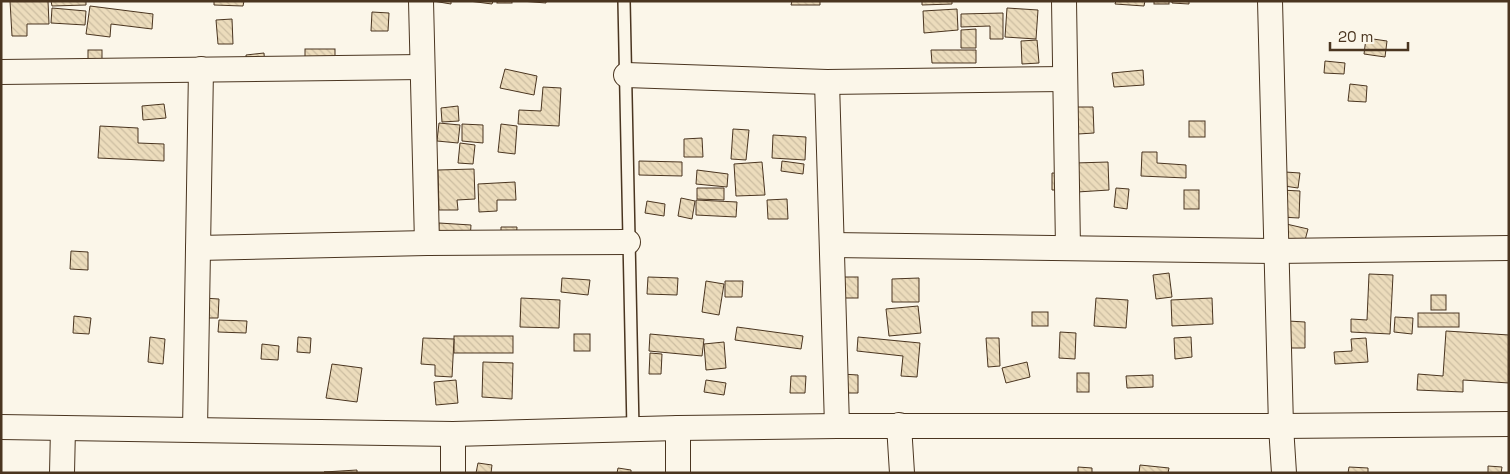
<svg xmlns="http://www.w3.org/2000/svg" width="1510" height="474" viewBox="0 0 1510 474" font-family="'Space Grotesk',sans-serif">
  <defs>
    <pattern id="building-back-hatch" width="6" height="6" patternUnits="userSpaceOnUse" patternTransform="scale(1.25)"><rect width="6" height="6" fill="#ecdcbc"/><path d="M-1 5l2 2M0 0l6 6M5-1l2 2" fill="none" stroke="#ccbda1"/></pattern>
  </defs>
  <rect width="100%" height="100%" fill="#fbf6e9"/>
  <g fill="url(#building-back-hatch)" stroke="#4a3520">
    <path d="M 10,1 L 48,1 L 49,24 L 27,24 L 27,36 L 12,36 Z"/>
    <path d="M 51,1 L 86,1 L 86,5 L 52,6 Z"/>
    <path d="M 214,1 L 244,1 L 243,6 L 214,5 Z"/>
    <path d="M 433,1 L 451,1 L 451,4 Z"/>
    <path d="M 469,1 L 493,1 L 492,4 Z"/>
    <rect x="497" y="1" width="15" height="2"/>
    <path d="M 521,1 L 546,1 L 546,3 Z"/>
    <path d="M 792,1 L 820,1 L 820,5 L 791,5 Z"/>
    <path d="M 922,1 L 952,1 L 952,4 L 922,5 Z"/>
    <path d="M 1116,1 L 1145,1 L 1144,6 L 1115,4 Z"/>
    <rect x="1154" y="1" width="15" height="3"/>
    <path d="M 1172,1 L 1189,1 L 1189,4 L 1172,3 Z"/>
    <path d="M 90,6 L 153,14 L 152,29 L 111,24 L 110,37 L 86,34 Z"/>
    <path d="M 52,8 L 86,11 L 85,25 L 51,23 Z"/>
    <path d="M 1007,8 L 1038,10 L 1036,39 L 1005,37 Z"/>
    <path d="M 957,9 L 958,30 L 924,33 L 923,11 Z"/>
    <path d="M 372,12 L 389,13 L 388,31 L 371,31 Z"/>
    <path d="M 1003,13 L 1003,39 L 990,39 L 990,26 L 961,27 L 961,14 Z"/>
    <path d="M 232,19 L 233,44 L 218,44 L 216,20 Z"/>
    <path d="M 976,29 L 976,48 L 961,48 L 961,30 Z"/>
    <path d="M 1366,38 L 1387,41 L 1385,57 L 1364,54 Z"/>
    <path d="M 1037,40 L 1039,63 L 1022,64 L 1021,41 Z"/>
    <rect x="305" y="49" width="30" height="15"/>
    <rect x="88" y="50" width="14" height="16"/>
    <path d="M 931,50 L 976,50 L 976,63 L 932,63 Z"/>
    <path d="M 264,53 L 265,67 L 247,68 L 246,55 Z"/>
    <path d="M 1325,61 L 1345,63 L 1344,74 L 1324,73 Z"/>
    <path d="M 505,69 L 537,76 L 534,95 L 500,88 Z"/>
    <path d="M 1143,70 L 1144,85 L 1114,87 L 1112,73 Z"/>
    <path d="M 1350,84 L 1367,86 L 1366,102 L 1348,101 Z"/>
    <path d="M 543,87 L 561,88 L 559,126 L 518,124 L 519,110 L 541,111 Z"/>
    <path d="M 164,104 L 166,118 L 143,120 L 142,106 Z"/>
    <path d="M 458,106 L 459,121 L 442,122 L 441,108 Z"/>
    <path d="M 1076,107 L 1093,107 L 1094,133 L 1078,134 Z"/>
    <rect x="1189" y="121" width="16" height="16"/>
    <path d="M 439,123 L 460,125 L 458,143 L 437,141 Z"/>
    <path d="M 462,124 L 483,125 L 483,143 L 462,141 Z"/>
    <path d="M 501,124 L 517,126 L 515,154 L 498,152 Z"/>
    <path d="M 100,126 L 138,128 L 138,143 L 164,144 L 164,161 L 98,158 Z"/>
    <path d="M 733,129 L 749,130 L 746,160 L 731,159 Z"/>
    <path d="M 773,135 L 806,137 L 805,160 L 772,158 Z"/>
    <path d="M 702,138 L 703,157 L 684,157 L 684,139 Z"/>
    <path d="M 460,143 L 475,145 L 473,164 L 458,163 Z"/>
    <path d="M 1142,152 L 1157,152 L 1157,163 L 1186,165 L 1186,178 L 1141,176 Z"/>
    <path d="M 639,161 L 682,162 L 682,176 L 639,175 Z"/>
    <path d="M 782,161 L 804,164 L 803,174 L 781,171 Z"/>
    <path d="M 762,162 L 765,195 L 736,196 L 734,164 Z"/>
    <path d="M 1108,162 L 1109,190 L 1077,192 L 1075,163 Z"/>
    <path d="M 474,169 L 475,199 L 457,200 L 458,210 L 439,210 L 438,170 Z"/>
    <path d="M 697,170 L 728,174 L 727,187 L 696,184 Z"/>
    <path d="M 1285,172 L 1300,173 L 1298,188 L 1284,186 Z"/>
    <path d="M 1052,173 L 1071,174 L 1071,190 L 1052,190 Z"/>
    <path d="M 515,182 L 516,200 L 497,200 L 497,211 L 479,212 L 478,184 Z"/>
    <path d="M 697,188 L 724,188 L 724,200 L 697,199 Z"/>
    <path d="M 1116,188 L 1129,189 L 1127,209 L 1114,207 Z"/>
    <rect x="1184" y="190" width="15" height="19"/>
    <path d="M 1281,190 L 1300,191 L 1299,218 L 1280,217 Z"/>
    <path d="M 681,198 L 695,201 L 692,219 L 678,216 Z"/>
    <path d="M 787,199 L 788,219 L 768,219 L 767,200 Z"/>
    <path d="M 696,200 L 737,202 L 736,217 L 696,215 Z"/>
    <path d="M 647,201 L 665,204 L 664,216 L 645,213 Z"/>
    <path d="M 439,223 L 471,225 L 470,240 L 438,238 Z"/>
    <path d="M 1282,223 L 1308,229 L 1304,244 L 1279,238 Z"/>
    <path d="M 501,227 L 517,227 L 516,241 L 501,241 Z"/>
    <path d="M 71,251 L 88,252 L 88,270 L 70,269 Z"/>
    <path d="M 1169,273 L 1172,297 L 1156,299 L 1153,275 Z"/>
    <path d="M 1369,274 L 1393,275 L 1390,334 L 1351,332 L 1351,319 L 1367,320 Z"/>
    <path d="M 648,277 L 678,278 L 677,295 L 647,294 Z"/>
    <rect x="841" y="277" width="17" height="21"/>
    <path d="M 562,278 L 590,280 L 588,295 L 561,292 Z"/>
    <path d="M 919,278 L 919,302 L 892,302 L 892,279 Z"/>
    <path d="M 706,281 L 724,284 L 719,315 L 702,312 Z"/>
    <path d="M 725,281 L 743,281 L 742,297 L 725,297 Z"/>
    <rect x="1431" y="295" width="15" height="15"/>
    <path d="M 203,298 L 219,299 L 218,318 L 202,318 Z"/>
    <path d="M 521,298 L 560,300 L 559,328 L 520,327 Z"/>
    <path d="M 1096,298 L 1128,300 L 1126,328 L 1094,326 Z"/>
    <path d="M 1212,298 L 1213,324 L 1172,326 L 1171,300 Z"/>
    <path d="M 918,306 L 921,333 L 889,336 L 886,309 Z"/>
    <rect x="1032" y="312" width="16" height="14"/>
    <rect x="1418" y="313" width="41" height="14"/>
    <path d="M 74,316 L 91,318 L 89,334 L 73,333 Z"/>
    <path d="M 1395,317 L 1413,318 L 1412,334 L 1394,332 Z"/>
    <path d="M 219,320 L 247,321 L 246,333 L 218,332 Z"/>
    <path d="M 1288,321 L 1305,322 L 1305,348 L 1288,348 Z"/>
    <path d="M 737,327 L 803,336 L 801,349 L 735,340 Z"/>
    <path d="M 1446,331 L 1509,335 L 1509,383 L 1463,380 L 1463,392 L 1417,390 L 1418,374 L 1443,376 Z"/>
    <path d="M 1060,332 L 1076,333 L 1075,359 L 1059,358 Z"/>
    <rect x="574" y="334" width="16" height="17"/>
    <path d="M 650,334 L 704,339 L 702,356 L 649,351 Z"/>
    <rect x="454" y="336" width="59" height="17"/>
    <path d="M 150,337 L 165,339 L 163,364 L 148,362 Z"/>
    <path d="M 298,337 L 311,338 L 310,353 L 297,352 Z"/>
    <path d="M 858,337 L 920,343 L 917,377 L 901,376 L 903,356 L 857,351 Z"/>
    <path d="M 1191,337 L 1192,357 L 1175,359 L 1174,338 Z"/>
    <path d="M 423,338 L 454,339 L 452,377 L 435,376 L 435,365 L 421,364 Z"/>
    <path d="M 986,338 L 999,338 L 1000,366 L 988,367 Z"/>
    <path d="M 1366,338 L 1368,362 L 1335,364 L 1334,352 L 1352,351 L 1351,339 Z"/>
    <path d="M 724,342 L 726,368 L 706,370 L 704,344 Z"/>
    <path d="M 262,344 L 279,346 L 278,360 L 261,359 Z"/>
    <path d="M 650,353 L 662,354 L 661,374 L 649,374 Z"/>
    <path d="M 483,362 L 513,363 L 512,399 L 482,397 Z"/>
    <path d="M 1027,362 L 1030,377 L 1006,383 L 1002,368 Z"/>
    <path d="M 332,364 L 362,368 L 357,402 L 326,398 Z"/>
    <rect x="1077" y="373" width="12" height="19"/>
    <path d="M 841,374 L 858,375 L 858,393 L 841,393 Z"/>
    <path d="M 1153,375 L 1153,387 L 1127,388 L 1126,376 Z"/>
    <path d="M 791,376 L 806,376 L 805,393 L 790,393 Z"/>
    <path d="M 456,380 L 458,403 L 436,405 L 434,382 Z"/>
    <path d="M 706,380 L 726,383 L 724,395 L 704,392 Z"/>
    <path d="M 478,463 L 492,465 L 491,473 L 476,473 Z"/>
    <path d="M 1140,465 L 1169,468 L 1168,473 L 1139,473 Z"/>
    <path d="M 1488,466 L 1502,467 L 1501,473 L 1488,473 Z"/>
    <path d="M 1078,467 L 1092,468 L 1092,473 L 1078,473 Z"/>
    <path d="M 1349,467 L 1368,468 L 1368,473 L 1348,473 Z"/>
    <path d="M 618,468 L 631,470 L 631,473 L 617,473 Z"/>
    <path d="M 357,470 L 357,473 L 324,472 Z"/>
  </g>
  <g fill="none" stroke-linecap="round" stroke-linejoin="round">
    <g stroke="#4a3520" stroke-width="14">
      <path id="lane" d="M 624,1 L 633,429"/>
    </g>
    <g stroke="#4a3520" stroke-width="26">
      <g id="street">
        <path d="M 421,1 L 427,243"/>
        <path d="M 1064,1 L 1068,248"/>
        <path d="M 1270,1 L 1281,426 L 1284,473"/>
        <path d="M 1,72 L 422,67"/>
        <path d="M 626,75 L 827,82 L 1065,79"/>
        <path d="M 827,82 L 837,426"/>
        <path d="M 832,245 L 1276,251 L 1509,248"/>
        <path d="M 198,248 L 427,243 L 628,242"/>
        <path d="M 899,425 L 902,473"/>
        <path d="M 1,427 L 453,434 L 678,428 L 837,426 L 1281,426 L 1509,424"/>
        <path d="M 195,430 L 201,69"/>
        <path d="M 453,434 L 453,473"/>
        <path d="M 62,473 L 63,428"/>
        <path d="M 678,473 L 678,428"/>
      </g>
    </g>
    <use href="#lane" stroke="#fbf6e9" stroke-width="11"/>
    <use href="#street" stroke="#fbf6e9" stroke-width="24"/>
  </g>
  <rect width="1510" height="474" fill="none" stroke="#4a3520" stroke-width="5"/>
  <path d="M1330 42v8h78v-8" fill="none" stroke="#4a3520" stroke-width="2.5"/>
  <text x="1338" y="42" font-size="15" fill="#4a3520" stroke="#fbf6e9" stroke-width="4" paint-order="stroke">20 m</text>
</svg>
